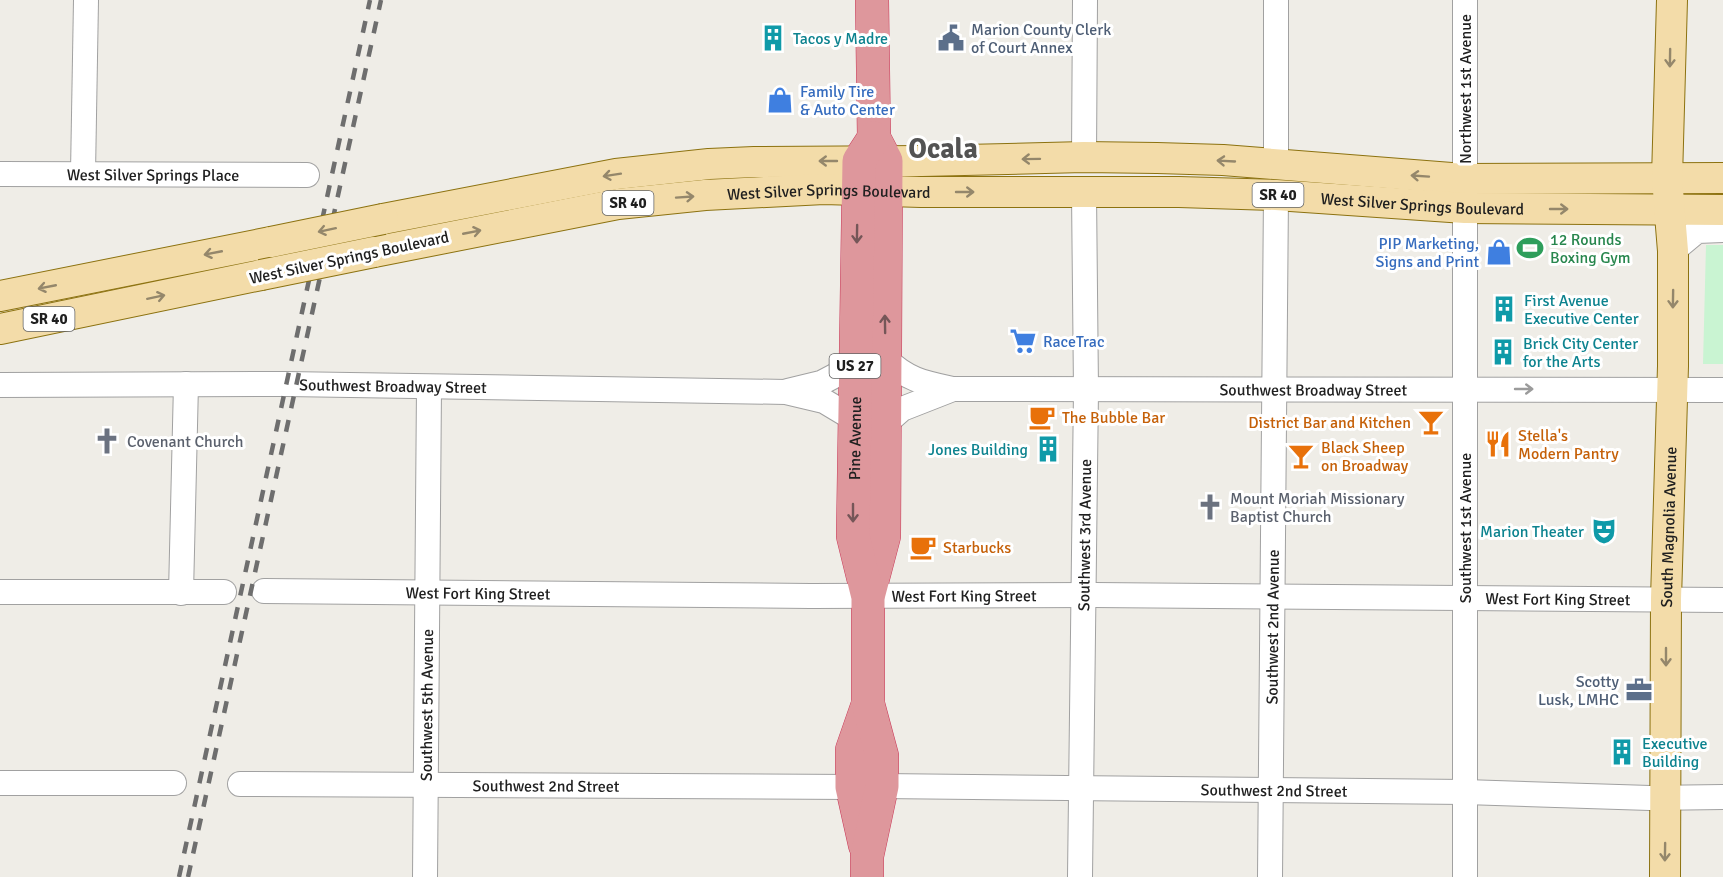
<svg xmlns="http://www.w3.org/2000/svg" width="1723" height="877" viewBox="0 0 1723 877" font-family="Signika,sans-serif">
  <rect width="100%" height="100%" fill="#efede7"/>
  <path fill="#c9f4d2" d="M 1706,245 L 1723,245 L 1723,364 L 1703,364 Z"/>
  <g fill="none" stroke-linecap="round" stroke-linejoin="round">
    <g stroke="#a1a1a1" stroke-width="26">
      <g id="minor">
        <path d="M 1276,0 L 1276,164"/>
        <path d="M 1465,0 L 1465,877"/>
        <path d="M 1084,157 L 1085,0"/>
        <path d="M 83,173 L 86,0"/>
        <path id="s1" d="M 0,174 L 307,175"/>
        <path d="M 1673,251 L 1697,231 L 1723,230"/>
        <path id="s2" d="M 886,359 C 907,380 925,383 953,389 L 1723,390"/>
        <path id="s3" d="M 0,385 L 286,384 L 786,392 L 824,401 L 854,419"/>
        <path d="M 788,391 L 821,383 L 840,373 L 855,355"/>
        <path d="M 885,424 L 902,409 L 953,389"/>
        <path id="s4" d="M 264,591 L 811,596 L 1094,595 L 1723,600"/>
        <path d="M 0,592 L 224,592"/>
        <path d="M 181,593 L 186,384"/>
        <path d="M 0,783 L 174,783"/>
        <path id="s5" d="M 240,784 L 852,787"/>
        <path id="s6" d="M 882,786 L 1465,792 L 1650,798 L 1723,797"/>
        <path id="s7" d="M 425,877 L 429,387"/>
        <path id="s8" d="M 1080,877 L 1086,390 L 1084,193"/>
        <path id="s9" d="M 1270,877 L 1276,195"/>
      </g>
    </g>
    <g stroke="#8c7210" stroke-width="32">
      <g id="major">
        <path d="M 383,219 L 616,174 L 709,164 L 754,162 L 922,161 L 1084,157 L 1157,158 L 1223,160 L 1464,179 L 1723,178"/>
        <path id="s10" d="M 374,252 L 618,204 L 705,195 L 824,189 L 921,192 L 1179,192 L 1276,195 L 1465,208 L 1723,210"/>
        <path d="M 0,296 L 271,242"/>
        <path d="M 0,329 L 261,275"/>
        <path id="s11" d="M 1665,877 L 1666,599 L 1673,366 L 1673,251 L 1667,178 L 1672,0"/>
      </g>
    </g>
    <g stroke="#c93858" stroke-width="34">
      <g id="highway">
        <path d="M 869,593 L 884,536 L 886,161 L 874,138 L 872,0"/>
        <path d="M 865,845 L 852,787 L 852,750 L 868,704"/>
        <path id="s12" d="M 867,877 L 867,856 L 882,786 L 882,756 L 868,704 L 868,597 L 853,536 L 859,161 L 874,138"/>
      </g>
    </g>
    <use href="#minor" stroke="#fff" stroke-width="24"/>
    <use href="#major" stroke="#f3dca9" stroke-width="30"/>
    <use href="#highway" stroke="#de979c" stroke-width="33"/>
    <g stroke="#6e6e6e" stroke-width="4.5" stroke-dasharray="12 12" stroke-linecap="butt">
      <path d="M 179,877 L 370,0"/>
      <path d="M 188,877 L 381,0"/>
    </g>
    <g stroke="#8c7210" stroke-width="32" stroke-linecap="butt">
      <g id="major-bridge">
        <path d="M 271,242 L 383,219"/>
        <path d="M 261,275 L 374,252"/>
      </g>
    </g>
    <use href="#major-bridge" stroke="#f3dca9" stroke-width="30"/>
  </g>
  <defs><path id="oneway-shaft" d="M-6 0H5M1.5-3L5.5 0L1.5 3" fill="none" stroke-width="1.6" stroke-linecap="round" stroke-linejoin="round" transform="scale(1.5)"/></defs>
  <g stroke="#94876b">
    <use href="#oneway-shaft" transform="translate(1670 58) rotate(91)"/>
    <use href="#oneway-shaft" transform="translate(1031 159) rotate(179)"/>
    <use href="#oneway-shaft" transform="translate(828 161) rotate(180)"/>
    <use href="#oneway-shaft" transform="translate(1226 161) rotate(-177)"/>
    <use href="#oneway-shaft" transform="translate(612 175) rotate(171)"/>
    <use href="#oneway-shaft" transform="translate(1420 176) rotate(-176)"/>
    <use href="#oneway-shaft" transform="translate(965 192)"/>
    <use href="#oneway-shaft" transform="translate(685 197) rotate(-4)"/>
    <use href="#oneway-shaft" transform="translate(1559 209)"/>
    <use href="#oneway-shaft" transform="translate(327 230) rotate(168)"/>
    <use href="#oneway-shaft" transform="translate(472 232) rotate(-11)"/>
    <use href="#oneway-shaft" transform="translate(213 253) rotate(169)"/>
    <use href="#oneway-shaft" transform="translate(47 287) rotate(169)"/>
    <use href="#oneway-shaft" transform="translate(156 297) rotate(-12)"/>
    <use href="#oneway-shaft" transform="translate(1673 299) rotate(91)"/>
    <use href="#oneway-shaft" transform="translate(1666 657) rotate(90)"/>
    <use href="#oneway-shaft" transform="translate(1665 852) rotate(91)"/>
  </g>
  <g stroke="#755658">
    <use href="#oneway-shaft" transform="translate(857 234) rotate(91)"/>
    <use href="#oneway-shaft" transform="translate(885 324) rotate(-91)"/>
    <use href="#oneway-shaft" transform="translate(853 513) rotate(90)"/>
  </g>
  <use stroke="#9b9b9b" href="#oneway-shaft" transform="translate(1524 389)"/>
  <defs>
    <g id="building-bare" transform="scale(2.07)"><path d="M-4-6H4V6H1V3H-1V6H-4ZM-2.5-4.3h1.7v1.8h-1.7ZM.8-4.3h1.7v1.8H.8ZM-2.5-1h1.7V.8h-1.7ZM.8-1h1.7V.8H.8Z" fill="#0f9aa8" stroke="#fff" stroke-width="2.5" paint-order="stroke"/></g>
    <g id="civic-bare" transform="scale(2.07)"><path d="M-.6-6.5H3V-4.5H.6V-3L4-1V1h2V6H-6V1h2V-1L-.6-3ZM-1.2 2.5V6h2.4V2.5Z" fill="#5c6f8a" stroke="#fff" stroke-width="2.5" paint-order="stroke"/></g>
    <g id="shop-bare" transform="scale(2.07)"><path d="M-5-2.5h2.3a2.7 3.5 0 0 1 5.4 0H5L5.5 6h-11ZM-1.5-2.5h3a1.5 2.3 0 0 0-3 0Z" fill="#3f7fe0" stroke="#fff" stroke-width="2.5" paint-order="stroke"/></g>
    <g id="stadium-bare" transform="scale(2.07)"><path d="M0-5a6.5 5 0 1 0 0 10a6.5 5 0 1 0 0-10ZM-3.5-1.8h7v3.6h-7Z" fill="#2e9e5b" stroke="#fff" stroke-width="2.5" paint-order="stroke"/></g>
    <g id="supermarket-bare" transform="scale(2.07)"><path d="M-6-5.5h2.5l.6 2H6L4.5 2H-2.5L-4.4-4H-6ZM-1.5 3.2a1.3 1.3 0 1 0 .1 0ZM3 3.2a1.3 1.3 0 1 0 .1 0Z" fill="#3f7fe0" stroke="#fff" stroke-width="2.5" paint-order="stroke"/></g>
    <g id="cafe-bare" transform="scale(2.07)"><path d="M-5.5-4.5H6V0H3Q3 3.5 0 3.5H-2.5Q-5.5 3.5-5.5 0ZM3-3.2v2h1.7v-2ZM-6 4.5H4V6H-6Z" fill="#e8710a" stroke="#fff" stroke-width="2.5" paint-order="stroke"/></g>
    <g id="bar-bare" transform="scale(2.07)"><path d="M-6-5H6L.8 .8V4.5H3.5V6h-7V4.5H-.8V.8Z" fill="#e8710a" stroke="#fff" stroke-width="2.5" paint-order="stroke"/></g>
    <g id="church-bare" transform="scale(2.07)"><path d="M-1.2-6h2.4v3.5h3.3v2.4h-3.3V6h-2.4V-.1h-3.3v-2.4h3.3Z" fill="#6b7280" stroke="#fff" stroke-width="2.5" paint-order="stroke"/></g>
    <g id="restaurant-bare" transform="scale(2.07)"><path d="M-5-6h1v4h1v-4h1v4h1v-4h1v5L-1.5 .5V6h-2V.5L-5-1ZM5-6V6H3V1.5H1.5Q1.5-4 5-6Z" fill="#e8710a" stroke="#fff" stroke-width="2.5" paint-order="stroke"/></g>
    <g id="theatre-bare" transform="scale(2.07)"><path d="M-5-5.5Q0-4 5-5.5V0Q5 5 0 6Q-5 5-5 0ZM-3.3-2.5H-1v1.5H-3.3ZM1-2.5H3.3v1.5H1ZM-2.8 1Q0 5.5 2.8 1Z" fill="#0f9aa8" stroke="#fff" stroke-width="2.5" paint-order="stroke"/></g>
    <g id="office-bare" transform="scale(2.07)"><path d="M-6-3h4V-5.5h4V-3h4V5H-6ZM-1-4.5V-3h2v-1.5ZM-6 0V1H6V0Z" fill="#5c6f8a" stroke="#fff" stroke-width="2.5" paint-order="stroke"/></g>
  </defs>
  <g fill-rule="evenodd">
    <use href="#building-bare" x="773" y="38"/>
    <use href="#civic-bare" x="951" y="38"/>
    <use href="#shop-bare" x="780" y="100"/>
    <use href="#stadium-bare" x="1530" y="248"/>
    <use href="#shop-bare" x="1499" y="252"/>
    <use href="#building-bare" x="1504" y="309"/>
    <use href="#supermarket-bare" x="1023" y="341"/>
    <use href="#building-bare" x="1503" y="352"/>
    <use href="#cafe-bare" x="1042" y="417"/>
    <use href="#bar-bare" x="1431" y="422"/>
    <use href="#church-bare" x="107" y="441"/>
    <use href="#restaurant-bare" x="1498" y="444"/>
    <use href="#building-bare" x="1048" y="449"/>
    <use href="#bar-bare" x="1301" y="456"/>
    <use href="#church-bare" x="1210" y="507"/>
    <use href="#theatre-bare" x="1604" y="531"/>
    <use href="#cafe-bare" x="923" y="547"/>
    <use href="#office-bare" x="1639" y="690"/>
    <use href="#building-bare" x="1622" y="752"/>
  </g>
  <g text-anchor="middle" stroke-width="6" stroke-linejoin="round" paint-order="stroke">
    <g fill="#fff" stroke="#636363" stroke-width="1.5">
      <rect x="1252.5" y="183" width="51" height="24" rx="4.5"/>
      <rect x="602.5" y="191" width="51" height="24" rx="4.5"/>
      <rect x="23.5" y="307" width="51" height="24" rx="4.5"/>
      <rect x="829.5" y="354" width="51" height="24" rx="4.5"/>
    </g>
    <g font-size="15" font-weight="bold" fill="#202020">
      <text x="1278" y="200">SR 40</text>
      <text x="628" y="208">SR 40</text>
      <text x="49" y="324">SR 40</text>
      <text x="855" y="371">US 27</text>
    </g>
    <g font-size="16" fill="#4e5e75" stroke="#fff" text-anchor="start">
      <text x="971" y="35">Marion County Clerk<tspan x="971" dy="18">of Court Annex</tspan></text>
      <text x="1619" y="687" text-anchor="end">Scotty<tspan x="1619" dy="18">Lusk, LMHC</tspan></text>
    </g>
    <g font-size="16" fill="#0d838f" stroke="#fff" text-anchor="start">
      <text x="793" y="44">Tacos y Madre</text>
      <text x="1524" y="306">First Avenue<tspan x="1524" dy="18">Executive Center</tspan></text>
      <text x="1523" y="349">Brick City Center<tspan x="1523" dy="18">for the Arts</tspan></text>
      <text x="1028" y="455" text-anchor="end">Jones Building</text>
      <text x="1584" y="537" text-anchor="end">Marion Theater</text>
      <text x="1642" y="749">Executive<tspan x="1642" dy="18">Building</tspan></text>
    </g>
    <g font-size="16" fill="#202020" stroke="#fff">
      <text transform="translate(1465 89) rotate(-90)" y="6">Northwest 1st Avenue</text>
      <text dy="6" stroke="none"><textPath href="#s1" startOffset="153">West Silver Springs Place</textPath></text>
      <text dy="6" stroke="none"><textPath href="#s10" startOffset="460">West Silver Springs Boulevard</textPath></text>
      <text dy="6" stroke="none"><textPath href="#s10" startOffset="1054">West Silver Springs Boulevard</textPath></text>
      <text transform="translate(349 257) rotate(-12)" y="6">West Silver Springs Boulevard</text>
      <text dy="6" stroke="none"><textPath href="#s3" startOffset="393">Southwest Broadway Street</textPath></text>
      <text dy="6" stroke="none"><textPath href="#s2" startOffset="435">Southwest Broadway Street</textPath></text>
      <text dy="6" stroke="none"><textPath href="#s12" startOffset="444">Pine Avenue</textPath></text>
      <text dy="6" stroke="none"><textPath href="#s11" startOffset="350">South Magnolia Avenue</textPath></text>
      <text transform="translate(1465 528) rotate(-90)" y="6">Southwest 1st Avenue</text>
      <text dy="6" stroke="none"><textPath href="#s8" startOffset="342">Southwest 3rd Avenue</textPath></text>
      <text dy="6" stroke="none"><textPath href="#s4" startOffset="214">West Fort King Street</textPath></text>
      <text dy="6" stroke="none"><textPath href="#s4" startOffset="700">West Fort King Street</textPath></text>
      <text dy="6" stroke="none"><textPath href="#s4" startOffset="1294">West Fort King Street</textPath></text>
      <text dy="6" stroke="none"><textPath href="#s9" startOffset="250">Southwest 2nd Avenue</textPath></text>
      <text dy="6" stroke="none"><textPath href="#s7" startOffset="172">Southwest 5th Avenue</textPath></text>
      <text dy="6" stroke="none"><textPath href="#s5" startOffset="306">Southwest 2nd Street</textPath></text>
      <text dy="6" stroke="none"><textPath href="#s6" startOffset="392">Southwest 2nd Street</textPath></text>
    </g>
    <g font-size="16" fill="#366cbe" stroke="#fff" text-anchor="start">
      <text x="800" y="97">Family Tire<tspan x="800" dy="18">&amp; Auto Center</tspan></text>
      <text x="1479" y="249" text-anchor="end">PIP Marketing,<tspan x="1479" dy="18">Signs and Print</tspan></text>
      <text x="1043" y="347">RaceTrac</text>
    </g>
    <g font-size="16" fill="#27864d" stroke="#fff" text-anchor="start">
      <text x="1550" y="245">12 Rounds<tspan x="1550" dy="18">Boxing Gym</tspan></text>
    </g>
    <g font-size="16" fill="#c56008" stroke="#fff" text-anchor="start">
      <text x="1062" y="423">The Bubble Bar</text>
      <text x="1411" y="428" text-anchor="end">District Bar and Kitchen</text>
      <text x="1518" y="441">Stella's<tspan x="1518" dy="18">Modern Pantry</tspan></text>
      <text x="1321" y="453">Black Sheep<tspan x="1321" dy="18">on Broadway</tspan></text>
      <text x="943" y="553">Starbucks</text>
    </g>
    <g font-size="16" fill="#5b616d" stroke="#fff" text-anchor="start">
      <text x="127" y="447">Covenant Church</text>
      <text x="1230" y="504">Mount Moriah Missionary<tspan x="1230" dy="18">Baptist Church</tspan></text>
    </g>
    <g font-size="28" font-weight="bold" fill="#535353" stroke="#fff">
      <text x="943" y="158">Ocala</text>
    </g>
  </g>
</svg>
